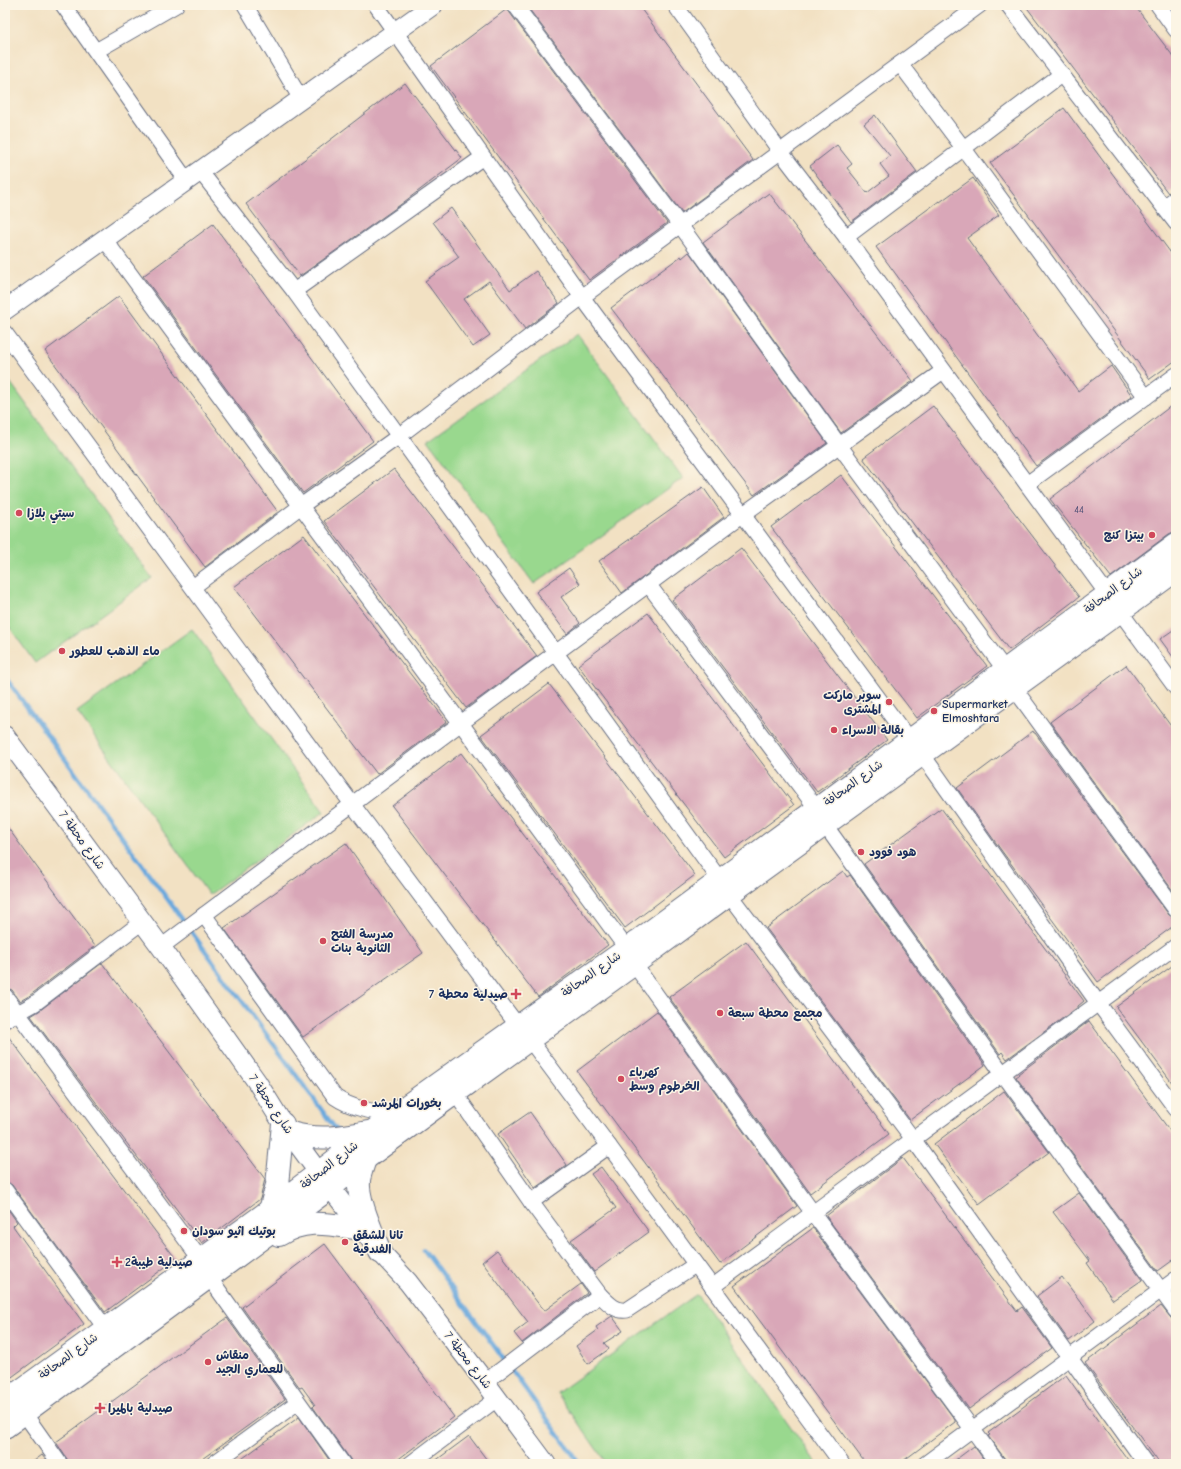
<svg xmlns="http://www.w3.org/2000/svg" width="1181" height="1469" viewBox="0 0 1181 1469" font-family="'Comic Neue','Playpen Sans Arabic',sans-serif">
  <rect width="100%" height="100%" fill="#fcf5e5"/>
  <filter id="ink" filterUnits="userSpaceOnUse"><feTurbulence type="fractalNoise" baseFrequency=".025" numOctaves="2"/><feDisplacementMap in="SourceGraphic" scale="8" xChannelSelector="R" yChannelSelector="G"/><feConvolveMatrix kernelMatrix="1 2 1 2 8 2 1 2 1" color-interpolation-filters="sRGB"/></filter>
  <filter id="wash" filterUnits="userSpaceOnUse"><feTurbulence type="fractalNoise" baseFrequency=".012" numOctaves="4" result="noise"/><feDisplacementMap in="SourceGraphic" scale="16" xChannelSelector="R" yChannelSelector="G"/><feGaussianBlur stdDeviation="0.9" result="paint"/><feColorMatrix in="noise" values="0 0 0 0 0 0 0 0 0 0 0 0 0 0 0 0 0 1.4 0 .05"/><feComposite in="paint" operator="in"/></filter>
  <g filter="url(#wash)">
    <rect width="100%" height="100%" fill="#f2e1c3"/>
    <g fill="#99d88e" stroke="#5a8476">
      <path d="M 577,334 L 683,478 L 534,584 L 428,440 Z"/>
      <path d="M 5,375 L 152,578 L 35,663 L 5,621 Z"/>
      <path d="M 192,629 L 324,812 L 209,895 L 77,712 Z"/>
      <path d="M 697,1294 L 817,1464 L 607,1464 L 557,1393 Z"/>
    </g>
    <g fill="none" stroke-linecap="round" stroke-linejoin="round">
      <g stroke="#6ba9dd" stroke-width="4.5">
        <path d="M 5,677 L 337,1131"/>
        <path d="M 424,1250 L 580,1464"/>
      </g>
    </g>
    <g id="blocks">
      <g fill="#d9a7b8">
        <path d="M 526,5 L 638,5 L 753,160 L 682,213 Z"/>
        <path d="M 1025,5 L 1134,5 L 1176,60 L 1176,189 L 1168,193 Z"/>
        <path d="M 507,9 L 667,223 L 589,280 L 431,66 Z"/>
        <path d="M 405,83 L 462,158 L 400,205 L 300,276 L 246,204 Z"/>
        <path d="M 1064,108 L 1176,260 L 1176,360 L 1150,379 L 990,163 Z"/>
        <path d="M 875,115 L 917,172 L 851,222 L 810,166 L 837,145 L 852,164 L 847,168 L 867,193 L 889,176 L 880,164 L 890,156 L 864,124 Z"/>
        <path d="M 973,178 L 999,215 L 967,238 L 1078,391 L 1111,366 L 1132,396 L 1036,466 L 876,247 L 939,201 L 940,202 Z"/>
        <path d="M 769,193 L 913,381 L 841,433 L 703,242 Z"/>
        <path d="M 451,208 L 510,290 L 536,271 L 559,303 L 525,329 L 489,281 L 464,299 L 490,335 L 473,347 L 425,281 L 459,257 L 433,222 Z"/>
        <path d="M 213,224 L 373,441 L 303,493 L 143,276 Z"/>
        <path d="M 689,252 L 827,443 L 754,495 L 611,308 L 681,256 L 682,258 Z"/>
        <path d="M 119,296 L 278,512 L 205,567 L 45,351 Z"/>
        <path d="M 1176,402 L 1176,531 L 1169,534 L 1111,577 L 1050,499 Z"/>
        <path d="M 933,406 L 1079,597 L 1009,650 L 863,458 Z"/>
        <path d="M 394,469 L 537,656 L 466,708 L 324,521 Z"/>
        <path d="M 841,475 L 987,666 L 917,718 L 771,527 Z"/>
        <path d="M 703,487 L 724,517 L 622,593 L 599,561 Z"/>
        <path d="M 304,535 L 447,722 L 377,774 L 234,587 Z"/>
        <path d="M 741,548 L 887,740 L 817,792 L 672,600 Z"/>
        <path d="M 569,568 L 580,584 L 561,597 L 580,623 L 567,634 L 536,592 Z"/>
        <path d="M 648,613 L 794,805 L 724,857 L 578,665 Z"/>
        <path d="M 1176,628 L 1176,661 L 1160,639 Z"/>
        <path d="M 1126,665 L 1176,733 L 1176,895 L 1050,722 Z"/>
        <path d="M 549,684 L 695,875 L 625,928 L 481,735 Z"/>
        <path d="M 1033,731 L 1034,733 L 1035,733 L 1169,915 L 1176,919 L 1176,924 L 1098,982 L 1001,850 L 957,788 Z"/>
        <path d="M 461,753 L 608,945 L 538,997 L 392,806 Z"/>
        <path d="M 941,808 L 1084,1001 L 1078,1006 L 1078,1007 L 1007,1059 L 1002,1052 L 1000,1054 L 864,864 Z"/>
        <path d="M 5,824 L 95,946 L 29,996 L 20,1001 L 12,990 L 5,987 Z"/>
        <path d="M 346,843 L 423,953 L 303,1037 L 224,928 Z"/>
        <path d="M 843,871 L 847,877 L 850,875 L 985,1065 L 910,1120 L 766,928 Z"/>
        <path d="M 746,941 L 889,1134 L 810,1193 L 669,997 Z"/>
        <path d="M 102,963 L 265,1179 L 260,1199 L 202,1243 L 31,1016 L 39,1011 Z"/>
        <path d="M 1176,963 L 1176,1088 L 1116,1007 Z"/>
        <path d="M 657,1011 L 797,1206 L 720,1264 L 577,1071 Z"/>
        <path d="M 1089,1021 L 1176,1139 L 1176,1258 L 1158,1271 L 1016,1077 L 1019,1075 L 1018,1074 Z"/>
        <path d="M 5,1032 L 176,1259 L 105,1312 L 12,1185 L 5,1181 Z"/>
        <path d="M 1004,1091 L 1049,1152 L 979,1204 L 934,1144 Z"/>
        <path d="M 530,1112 L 567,1165 L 535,1188 L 498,1134 Z"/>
        <path d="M 903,1158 L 1017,1311 L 1022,1307 L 1052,1348 L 969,1409 L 826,1216 Z"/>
        <path d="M 601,1167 L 649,1232 L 594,1272 L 571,1240 L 616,1208 L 591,1174 Z"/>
        <path d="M 1079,1193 L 1142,1280 L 1113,1300 L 1087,1263 L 1090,1261 L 1053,1212 Z"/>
        <path d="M 5,1205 L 17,1222 L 13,1226 L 84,1324 L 5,1382 Z"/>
        <path d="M 813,1228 L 955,1420 L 955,1422 L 899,1464 L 866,1464 L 734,1286 Z"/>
        <path d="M 325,1244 L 454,1417 L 392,1464 L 352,1464 L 350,1459 L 313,1407 L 315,1405 L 302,1387 L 300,1388 L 242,1307 Z"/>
        <path d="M 497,1250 L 544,1311 L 581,1284 L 587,1293 L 522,1343 L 514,1333 L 528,1322 L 482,1262 Z"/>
        <path d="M 1062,1277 L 1095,1321 L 1069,1341 L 1037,1296 Z"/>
        <path d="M 1161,1306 L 1176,1324 L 1176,1464 L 1160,1464 L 1085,1363 Z"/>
        <path d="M 612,1316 L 623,1331 L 604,1343 L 609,1349 L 588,1364 L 576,1346 L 598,1330 L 596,1327 Z"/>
        <path d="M 227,1318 L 285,1399 L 195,1464 L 69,1464 L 67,1459 L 56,1442 Z"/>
        <path d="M 1066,1375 L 1086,1403 L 1131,1464 L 1007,1464 L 1005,1459 L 988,1436 L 990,1435 L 988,1433 Z"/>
        <path d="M 299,1417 L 332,1464 L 235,1464 L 258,1447 Z"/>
        <path d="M 469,1436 L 490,1464 L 431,1464 Z"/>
        <path d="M 974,1446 L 987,1464 L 950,1464 Z"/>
        <path d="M 42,1455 L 49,1464 L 30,1464 Z"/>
      </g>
    </g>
  </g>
  <g filter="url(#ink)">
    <use href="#blocks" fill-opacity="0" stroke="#666d81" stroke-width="1"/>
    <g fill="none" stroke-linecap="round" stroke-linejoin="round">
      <g stroke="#666d81" stroke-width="17">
        <g id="minor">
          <path d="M 63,5 L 187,181"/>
          <path d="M 245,5 L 301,99"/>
          <path d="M 376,5 L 582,297 L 910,741"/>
          <path d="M 515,5 L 680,225 L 839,445 L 1005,670"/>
          <path d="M 675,5 L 780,151 L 846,237 L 1176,688"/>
          <path d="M 1008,5 L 1176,223"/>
          <path d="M 1158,5 L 1176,30"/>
          <path d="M 96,51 L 176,5"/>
          <path d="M 900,64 L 964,149 L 1146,397"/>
          <path d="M 200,171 L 294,291 L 720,880"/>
          <path d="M 1164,207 L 1176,198"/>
          <path d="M 846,237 L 1062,74"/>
          <path d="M 105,240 L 627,949"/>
          <path d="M 294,291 L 483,157"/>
          <path d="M 5,333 L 352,804 L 518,1026"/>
          <path d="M 1027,484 L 1176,375"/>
          <path d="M 648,584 L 817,809"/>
          <path d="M 193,587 L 301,506 L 399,436 L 582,297 L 980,5"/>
          <path d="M 1014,688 L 1176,910"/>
          <path d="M 922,754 L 1098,1003 L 1176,1109"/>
          <path d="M 825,825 L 1003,1074 L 1176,1311"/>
          <path d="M 729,894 L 913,1139 L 1146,1464"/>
          <path d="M 204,915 L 335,1097 C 354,1110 376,1112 398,1115"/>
          <path d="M 161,947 L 461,723 L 742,515 L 943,371"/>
          <path d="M 634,964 L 813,1213 L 998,1464"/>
          <path d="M 5,996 L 201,1260"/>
          <path d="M 5,1020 L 34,1004 L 142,922"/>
          <path d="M 530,1040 L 609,1146 L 842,1464"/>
          <path d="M 455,1093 L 531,1202 L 600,1295"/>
          <path d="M 5,1190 L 106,1329"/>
          <path d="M 531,1202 L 609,1146"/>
          <path d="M 209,1277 L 343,1464"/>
          <path d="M 712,1287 L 1176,946"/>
          <path d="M 485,1382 L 600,1295 C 608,1303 616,1312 627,1310 L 695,1265"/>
          <path d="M 24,1413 L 60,1464"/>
          <path d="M 213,1464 L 298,1402"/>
          <path d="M 410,1464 L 498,1398"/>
          <path d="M 925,1464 L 1176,1279"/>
        </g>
      </g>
      <g stroke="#666d81" stroke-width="21">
        <g id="tertiary">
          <path d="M 5,310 L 433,5"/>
          <path d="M 5,736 L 161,947 L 257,1082 L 283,1124 L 319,1173 L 380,1252 L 408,1282 L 485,1382 L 546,1464"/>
        </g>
      </g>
      <g stroke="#666d81" stroke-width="24">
        <g id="secondary">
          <path d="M 291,1133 C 318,1141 342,1137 368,1132"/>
          <path d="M 365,1159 C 363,1166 360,1173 359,1180 C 357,1200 373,1233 380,1252"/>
          <path d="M 270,1210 L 277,1185 L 283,1124"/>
          <path d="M 279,1235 C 307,1217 331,1225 362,1229"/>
          <path d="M 5,1402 L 270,1210 L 394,1115 L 627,949 L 817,809 L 1176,544"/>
          <path d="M 5,1427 L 232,1260 L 330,1188 L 365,1159 L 455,1093 L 634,964 L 729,894 L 1120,611 L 1176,570"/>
        </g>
      </g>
      <use href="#minor" stroke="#fff" stroke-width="15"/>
      <use href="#tertiary" stroke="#fff" stroke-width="19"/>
      <use href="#secondary" stroke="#fff" stroke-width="22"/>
    </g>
  </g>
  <g fill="#d1495b" stroke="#fcf5e5" stroke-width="1.5">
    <circle cx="19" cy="513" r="4"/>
    <circle cx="1152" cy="535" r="4"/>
    <circle cx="62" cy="651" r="4"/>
    <circle cx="889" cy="702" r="4"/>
    <circle cx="934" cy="711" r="4"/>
    <circle cx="834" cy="730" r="4"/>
    <circle cx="861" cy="852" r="4"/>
    <circle cx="323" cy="941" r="4"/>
    <path d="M514 988h4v4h4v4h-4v4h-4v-4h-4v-4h4z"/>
    <circle cx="720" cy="1013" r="4"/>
    <circle cx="621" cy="1079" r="4"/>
    <circle cx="364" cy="1103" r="4"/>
    <circle cx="184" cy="1231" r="4"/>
    <circle cx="345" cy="1242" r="4"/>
    <path d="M115 1256h4v4h4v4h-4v4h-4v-4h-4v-4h4z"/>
    <circle cx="208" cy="1362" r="4"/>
    <path d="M98 1402h4v4h4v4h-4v4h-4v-4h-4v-4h4z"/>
  </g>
  <g text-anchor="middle" stroke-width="3" stroke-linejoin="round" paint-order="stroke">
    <g font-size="10" fill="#4a4d74">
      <text x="1079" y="513">44</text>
    </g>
    <g font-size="12" font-weight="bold" fill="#1b2f5e" stroke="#fcf5e5" text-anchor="start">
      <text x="27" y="517">سيتي بلازا</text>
      <text x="1144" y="539" text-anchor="end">بيتزا كنج</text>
      <text x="70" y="655">ماء الذهب للعطور</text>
      <text x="881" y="699" text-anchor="end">سوبر ماركت<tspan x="881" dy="14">المشترى</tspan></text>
      <text x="942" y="708">Supermarket<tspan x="942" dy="14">Elmoshtara</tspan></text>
      <text x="842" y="734">بقالة الاسراء</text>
      <text x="869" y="856">هود فوود</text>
      <text x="331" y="938">مدرسة الفتح<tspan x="331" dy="14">الثانوية بنات</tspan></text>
      <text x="508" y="998" text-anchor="end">صيدلية محطة 7</text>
      <text x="728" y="1017">مجمع محطة سبعة</text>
      <text x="629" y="1076">كهرباء<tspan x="629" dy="14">الخرطوم وسط</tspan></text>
      <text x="372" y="1107">بخورات المرشد</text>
      <text x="192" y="1235">بوتيك اثيو سودان</text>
      <text x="353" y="1239">تانا للشقق<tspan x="353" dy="14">الفندقية</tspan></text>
      <text x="125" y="1266">صيدلية طيبة2</text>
      <text x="216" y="1359">منقاش<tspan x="216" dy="14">للعماري الجيد</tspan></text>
      <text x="108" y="1412">صيدلية بالميرا</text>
    </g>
    <g font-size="12" fill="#1b2f5e" stroke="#fcf5e5">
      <text transform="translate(1113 590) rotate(-37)" y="4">شارع الصحافة</text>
      <text transform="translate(853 783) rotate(-36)" y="4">شارع الصحافة</text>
      <text transform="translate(82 840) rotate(54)" y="4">شارع محطة 7</text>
      <text transform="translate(591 974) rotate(-35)" y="4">شارع الصحافة</text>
      <text transform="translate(271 1104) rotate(56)" y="4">شارع محطة 7</text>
      <text transform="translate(329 1165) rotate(-38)" y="4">شارع الصحافة</text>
      <text transform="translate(68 1356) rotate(-36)" y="4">شارع الصحافة</text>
      <text transform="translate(468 1360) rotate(52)" y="4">شارع محطة 7</text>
    </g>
  </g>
  <rect width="1181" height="1469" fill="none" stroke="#fcf5e5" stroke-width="20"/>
</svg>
